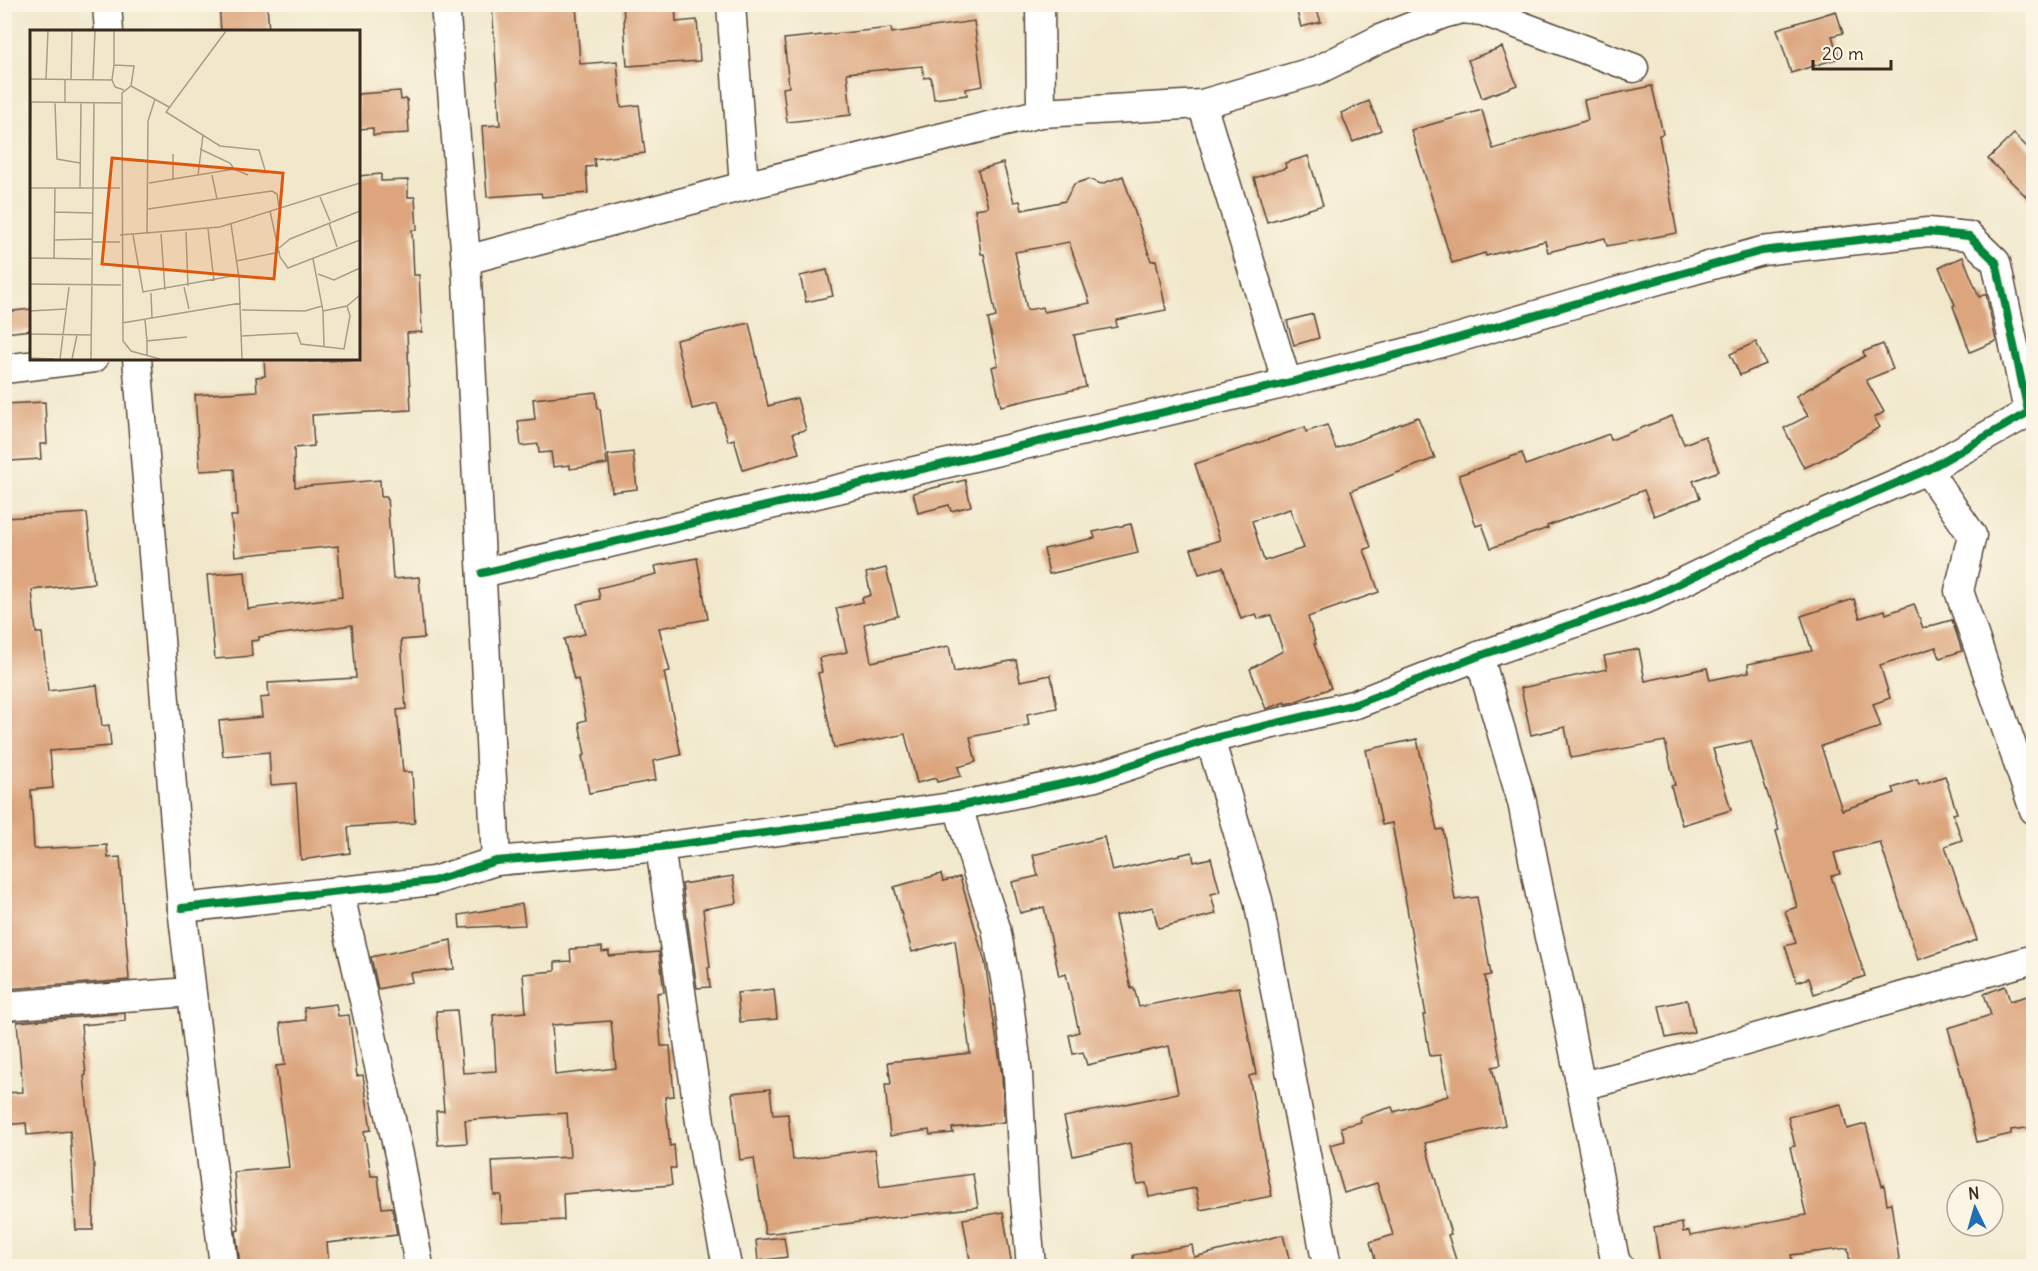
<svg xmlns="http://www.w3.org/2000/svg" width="2038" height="1271" viewBox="0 0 2038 1271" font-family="Delius,sans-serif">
  <rect width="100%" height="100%" fill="#fcf5e5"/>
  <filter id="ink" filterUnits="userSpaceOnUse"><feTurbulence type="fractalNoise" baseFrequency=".0167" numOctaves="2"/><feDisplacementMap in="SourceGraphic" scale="12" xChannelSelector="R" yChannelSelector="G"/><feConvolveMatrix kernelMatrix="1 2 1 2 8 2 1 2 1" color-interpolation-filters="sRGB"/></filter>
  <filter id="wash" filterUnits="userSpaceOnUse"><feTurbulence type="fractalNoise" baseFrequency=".008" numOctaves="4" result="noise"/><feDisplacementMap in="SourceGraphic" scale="24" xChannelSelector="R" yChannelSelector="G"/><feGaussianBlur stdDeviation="1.35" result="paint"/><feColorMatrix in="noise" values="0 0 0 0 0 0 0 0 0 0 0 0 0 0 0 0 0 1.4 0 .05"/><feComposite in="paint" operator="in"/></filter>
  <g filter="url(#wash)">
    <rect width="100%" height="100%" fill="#f1e8cc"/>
    <g id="blocks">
      <g fill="#dca57e" fill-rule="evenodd">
        <path d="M 219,4 L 267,4 L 269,32 L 221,32 Z"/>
        <path d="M 492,4 L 576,4 L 580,64 L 617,61 L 621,107 L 639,105 L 645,153 L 594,159 L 595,166 L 586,167 L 588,193 L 542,197 L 541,193 L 487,197 L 482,126 L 500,125 Z"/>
        <path d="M 623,4 L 675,4 L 676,22 L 697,20 L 700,61 L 627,66 Z"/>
        <path d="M 1295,4 L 1315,4 L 1321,22 L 1301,27 Z"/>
        <path d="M 1836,11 L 1843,33 L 1832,36 L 1839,58 L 1791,73 L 1777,29 Z"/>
        <path d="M 974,21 L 983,86 L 966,89 L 967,95 L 934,99 L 931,77 L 924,78 L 922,66 L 847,73 L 851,115 L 787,122 L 783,88 L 789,87 L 784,39 L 891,28 L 892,33 Z"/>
        <path d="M 1502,47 L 1517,85 L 1482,98 L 1468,60 Z"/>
        <path d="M 1652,86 L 1663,134 L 1659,135 L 1677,233 L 1607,246 L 1605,238 L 1548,252 L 1545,241 L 1486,256 L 1485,253 L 1452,263 L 1411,130 L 1482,110 L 1493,149 L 1588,120 L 1584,100 Z"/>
        <path d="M 400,91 L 401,100 L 407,99 L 409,133 L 373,135 L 373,128 L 358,129 L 358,94 Z"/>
        <path d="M 1369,101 L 1381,130 L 1353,142 L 1341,113 Z"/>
        <path d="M 2014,134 L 2034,154 L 2034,204 L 1988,159 Z"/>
        <path d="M 1308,156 L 1323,205 L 1267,222 L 1254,178 L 1286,168 L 1285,163 Z"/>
        <path d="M 1003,163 L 1014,202 L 1020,201 L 1022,210 L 1065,201 L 1074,184 L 1089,179 L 1101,184 L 1123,176 L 1151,261 L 1156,260 L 1166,310 L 1116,320 L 1117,327 L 1074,335 L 1086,387 L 1001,406 L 992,367 L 998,365 L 988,319 L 996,317 L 984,254 L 981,254 L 975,209 L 988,207 L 978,170 ZM 1069,242 L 1090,303 L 1044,312 L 1043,307 L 1027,310 L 1015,252 Z"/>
        <path d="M 381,174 L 381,181 L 408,180 L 408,197 L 415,197 L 417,230 L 412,230 L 414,275 L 419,275 L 422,332 L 407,333 L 411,410 L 312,415 L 314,446 L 294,448 L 295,487 L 380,480 L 381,497 L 387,497 L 393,579 L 419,577 L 424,638 L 401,640 L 406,709 L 397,710 L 403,772 L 412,772 L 415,823 L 348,827 L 350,853 L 301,860 L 296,783 L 271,785 L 269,752 L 223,756 L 219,721 L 262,717 L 260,698 L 269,697 L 268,683 L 356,678 L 352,625 L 259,637 L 259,640 L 251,641 L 252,656 L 215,659 L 207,575 L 245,572 L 248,609 L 342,597 L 338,546 L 235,556 L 231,516 L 237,516 L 234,469 L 200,471 L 195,395 L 257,391 L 256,377 L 265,376 L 264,358 L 308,358 L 309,362 L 358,359 L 358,176 Z"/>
        <path d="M 1963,257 L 1979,297 L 1986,294 L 1996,341 L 1970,352 L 1953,306 L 1955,305 L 1939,267 Z"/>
        <path d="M 827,270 L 833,296 L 806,302 L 800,276 Z"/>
        <path d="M 32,309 L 32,330 L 4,333 L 4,312 Z"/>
        <path d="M 1313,314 L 1319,338 L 1294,345 L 1287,321 Z"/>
        <path d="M 749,323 L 768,406 L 797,398 L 806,430 L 793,433 L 799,453 L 743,470 L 734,439 L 728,441 L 717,403 L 692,409 L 676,340 Z"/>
        <path d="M 1756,342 L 1766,364 L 1740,375 L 1730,354 Z"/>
        <path d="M 1883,344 L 1893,369 L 1866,380 L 1884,412 L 1874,418 L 1880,427 L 1840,451 L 1804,468 L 1784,428 L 1808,416 L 1796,396 L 1865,356 L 1863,352 Z"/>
        <path d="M 596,392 L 598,409 L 600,409 L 607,464 L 570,469 L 570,465 L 553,467 L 551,452 L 539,453 L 538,444 L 521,446 L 518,421 L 535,419 L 533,399 Z"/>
        <path d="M 45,402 L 47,444 L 40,444 L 41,459 L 11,461 L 11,459 L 4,459 L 4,404 Z"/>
        <path d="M 1672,416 L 1684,444 L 1705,436 L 1719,471 L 1693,481 L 1700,498 L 1654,516 L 1644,490 L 1547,526 L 1548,528 L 1491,548 L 1482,524 L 1476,526 L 1459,475 L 1522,453 L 1526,465 L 1609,434 L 1611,440 Z"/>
        <path d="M 1418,417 L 1435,458 L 1351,491 L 1371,547 L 1364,550 L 1379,592 L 1308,617 L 1316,644 L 1314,644 L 1331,688 L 1294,702 L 1285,704 L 1285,702 L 1266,709 L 1250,669 L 1283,651 L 1271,615 L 1258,619 L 1256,614 L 1241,619 L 1223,567 L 1199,574 L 1191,549 L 1220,540 L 1195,464 L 1305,427 L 1306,432 L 1327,425 L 1336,449 ZM 1290,509 L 1304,548 L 1264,561 L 1252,521 Z"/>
        <path d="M 633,452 L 637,489 L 612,492 L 608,455 Z"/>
        <path d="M 965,480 L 971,506 L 951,511 L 949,505 L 918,513 L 913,493 Z"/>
        <path d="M 87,513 L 94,583 L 32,590 L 36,633 L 42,633 L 48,691 L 97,685 L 102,726 L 109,725 L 111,746 L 50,751 L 53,788 L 31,790 L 34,849 L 107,845 L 108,858 L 120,857 L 129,980 L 7,989 L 5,963 L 9,962 L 4,915 L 4,518 Z"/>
        <path d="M 1131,524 L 1138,553 L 1049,574 L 1044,549 L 1095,538 L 1093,532 Z"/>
        <path d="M 697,558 L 708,619 L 659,628 L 670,671 L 664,672 L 681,755 L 653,761 L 656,780 L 589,793 L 582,756 L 585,755 L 579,722 L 586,720 L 578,679 L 574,680 L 564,639 L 585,634 L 577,604 L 600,599 L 598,588 L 657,574 L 655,566 Z"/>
        <path d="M 886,568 L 898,616 L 864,624 L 871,662 L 949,646 L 954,672 L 1016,660 L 1020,681 L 1051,675 L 1057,708 L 1027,714 L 1029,725 L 970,737 L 976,762 L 958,767 L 961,776 L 937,782 L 936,778 L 917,783 L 905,734 L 834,748 L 818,673 L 822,672 L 819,658 L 847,652 L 836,608 L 863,602 L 862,598 L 871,595 L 866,573 Z"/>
        <path d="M 1854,599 L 1860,618 L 1885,610 L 1886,614 L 1914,604 L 1923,628 L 1952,620 L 1962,651 L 1940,658 L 1936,647 L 1880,665 L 1890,698 L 1873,704 L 1881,727 L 1821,746 L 1842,810 L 1895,793 L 1893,788 L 1917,780 L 1919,785 L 1945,776 L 1957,813 L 1953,814 L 1962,840 L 1945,846 L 1977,940 L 1918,960 L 1880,842 L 1834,853 L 1840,874 L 1831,876 L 1865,976 L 1814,994 L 1809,978 L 1797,982 L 1785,946 L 1796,943 L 1785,911 L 1797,907 L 1776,831 L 1779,830 L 1751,741 L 1713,749 L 1731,810 L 1682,825 L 1671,786 L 1675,785 L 1665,741 L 1571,758 L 1565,727 L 1531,735 L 1521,688 L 1607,669 L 1604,656 L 1639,649 L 1645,681 L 1707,668 L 1710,680 L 1749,672 L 1748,664 L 1812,651 L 1801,616 Z"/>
        <path d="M 1417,739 L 1437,830 L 1443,829 L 1455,900 L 1477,897 L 1491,975 L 1485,976 L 1501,1065 L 1492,1067 L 1505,1125 L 1425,1143 L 1451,1234 L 1448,1235 L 1456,1260 L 1434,1266 L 1377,1266 L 1370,1242 L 1393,1235 L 1377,1183 L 1344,1193 L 1330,1145 L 1345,1141 L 1341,1127 L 1361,1122 L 1360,1117 L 1392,1107 L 1394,1112 L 1448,1096 L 1440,1055 L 1430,1056 L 1423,1015 L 1426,1015 L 1392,823 L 1382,825 L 1366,750 Z"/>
        <path d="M 1104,837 L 1112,871 L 1192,852 L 1194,862 L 1211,858 L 1220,892 L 1211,894 L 1216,914 L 1158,928 L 1153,907 L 1115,916 L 1131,989 L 1134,988 L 1139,1007 L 1239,987 L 1256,1074 L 1249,1076 L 1272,1196 L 1200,1210 L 1196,1188 L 1149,1197 L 1146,1183 L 1137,1184 L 1130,1143 L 1073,1156 L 1064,1117 L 1178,1093 L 1169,1046 L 1087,1065 L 1083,1052 L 1073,1054 L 1069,1035 L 1079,1032 L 1066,974 L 1059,976 L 1044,907 L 1020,913 L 1012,882 L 1038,876 L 1033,855 Z"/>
        <path d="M 941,874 L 943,881 L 960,877 L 985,962 L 1002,1076 L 1004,1122 L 952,1128 L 953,1133 L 930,1135 L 929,1130 L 890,1136 L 885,1084 L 891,1084 L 888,1062 L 970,1053 L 955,940 L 912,952 L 894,887 Z"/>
        <path d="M 733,876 L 737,903 L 703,909 L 710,967 L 708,968 L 710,987 L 697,988 L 682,884 Z"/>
        <path d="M 522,904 L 525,925 L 460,928 L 459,915 Z"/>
        <path d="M 451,940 L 454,969 L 410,973 L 412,982 L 378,989 L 371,957 Z"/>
        <path d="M 602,947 L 602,952 L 609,951 L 609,956 L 659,952 L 664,992 L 657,993 L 661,1046 L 670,1046 L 674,1096 L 665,1097 L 670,1146 L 674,1145 L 676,1168 L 670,1168 L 672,1185 L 563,1194 L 564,1220 L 502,1223 L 501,1195 L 494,1195 L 492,1161 L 570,1157 L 567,1113 L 465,1120 L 467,1143 L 438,1145 L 436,1111 L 444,1111 L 436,1011 L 457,1010 L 463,1073 L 496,1071 L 493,1015 L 526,1012 L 523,974 L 555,971 L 555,962 L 571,961 L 570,949 ZM 611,1021 L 616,1068 L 555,1075 L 552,1025 Z"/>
        <path d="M 2005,986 L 2010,1001 L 2034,994 L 2034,1127 L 2011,1130 L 2011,1134 L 1977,1142 L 1962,1077 L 1948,1028 L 1991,1015 L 1984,994 Z"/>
        <path d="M 774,989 L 777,1019 L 740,1022 L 737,993 Z"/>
        <path d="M 1687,1000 L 1694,1032 L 1666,1038 L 1659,1006 Z"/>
        <path d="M 336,1004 L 338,1016 L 349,1015 L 357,1076 L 363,1075 L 371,1130 L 364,1131 L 371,1176 L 378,1176 L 382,1208 L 392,1207 L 397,1235 L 327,1243 L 329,1266 L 240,1266 L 236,1231 L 239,1230 L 234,1172 L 289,1167 L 276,1066 L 285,1065 L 280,1023 L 306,1020 L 304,1008 Z"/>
        <path d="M 125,1013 L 125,1021 L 81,1025 L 86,1075 L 84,1076 L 94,1167 L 93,1230 L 76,1230 L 70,1131 L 27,1135 L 26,1123 L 4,1125 L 4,1093 L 23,1092 L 17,1022 Z"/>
        <path d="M 770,1089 L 773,1115 L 788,1114 L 793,1160 L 875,1149 L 880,1187 L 973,1174 L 978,1207 L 765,1234 L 754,1158 L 740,1160 L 732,1093 Z"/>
        <path d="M 1841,1104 L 1847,1129 L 1866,1124 L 1882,1186 L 1884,1185 L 1887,1204 L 1891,1203 L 1900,1266 L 1850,1266 L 1848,1248 L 1791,1255 L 1793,1266 L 1660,1266 L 1654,1227 L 1682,1223 L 1683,1232 L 1689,1231 L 1690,1236 L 1806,1215 L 1790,1147 L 1795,1146 L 1788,1117 Z"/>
        <path d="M 1003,1212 L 1012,1266 L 971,1266 L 963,1219 Z"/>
        <path d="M 1283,1235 L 1291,1266 L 1134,1266 L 1133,1255 L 1192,1245 L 1194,1257 Z"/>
        <path d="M 784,1237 L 787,1257 L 758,1261 L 756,1240 Z"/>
      </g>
    </g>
  </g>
  <g filter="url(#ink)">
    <use href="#blocks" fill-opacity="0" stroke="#564638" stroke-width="1.5"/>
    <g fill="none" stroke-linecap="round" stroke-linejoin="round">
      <g stroke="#564638" stroke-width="31">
        <g id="minor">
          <path d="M 107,4 L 109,32"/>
          <path d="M 445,4 L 466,260 L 496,861"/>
          <path d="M 731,4 L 744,186"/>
          <path d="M 1040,4 L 1041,113"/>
          <path d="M 1202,104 L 1287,383"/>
          <path d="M 466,260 L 744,186 L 1041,113 L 1202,104 L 1318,70 L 1380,39 L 1443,14 L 1462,9 L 1482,11 L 1634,68"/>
          <path d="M 137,358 L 182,908 L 224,1266"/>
          <path d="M 4,369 L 94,358"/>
          <path d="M 1927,470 L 1972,535 L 1959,591 L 2034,810"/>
          <path d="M 482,573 L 1287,383 L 1427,347 L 1587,300 L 1762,251 L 1928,232 L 1969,236 L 1996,262 L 2028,411"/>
          <path d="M 1479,656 L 1522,802 L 1544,915 L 1566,1011 L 1615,1260 L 1619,1266"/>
          <path d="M 1210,739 L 1258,900 L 1327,1266"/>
          <path d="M 958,806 L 977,871 L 996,928 L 1008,995 L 1018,1075 L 1024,1189 L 1031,1266"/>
          <path d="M 660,847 L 706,1163 L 727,1266"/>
          <path d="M 339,890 L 400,1159 L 419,1266"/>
          <path d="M 182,908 L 433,881 L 496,861 L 660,847 L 816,826 L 958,806 L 1095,777 L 1210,739 L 1356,704 L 1479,656 L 1651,597 L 1820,516 L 1927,470 L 2034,409"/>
          <path d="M 4,1006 L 190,992"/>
          <path d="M 1581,1086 L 1629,1074 L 2034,959"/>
        </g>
      </g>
      <use href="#minor" stroke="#fff" stroke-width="28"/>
      <g stroke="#fcf5e5" stroke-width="11">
        <g id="cycleway">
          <path d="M 482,573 L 1287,383 L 1427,347 L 1587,300 L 1762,251 L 1928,232 L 1969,236 L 1996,262 L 2028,411"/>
          <path d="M 182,908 L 433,881 L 496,861 L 660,847 L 816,826 L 958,806 L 1095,777 L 1210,739 L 1356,704 L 1479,656 L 1651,597 L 1820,516 L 1927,470 L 2034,409"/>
        </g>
      </g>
      <use href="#cycleway" stroke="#00873e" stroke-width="8"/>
    </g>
  </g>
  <g transform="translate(30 30)">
    <rect width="330" height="330" fill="#f1e8cc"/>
    <path fill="none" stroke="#a89c86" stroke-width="1.5" d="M 196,1 L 136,82 L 190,116 L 229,120 L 235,140M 84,35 L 84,1M 0,49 L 82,50 L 85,57 L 94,60M 16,49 L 18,1M 63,49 L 65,1M 35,50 L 35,72M 41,50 L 42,1M 82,50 L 84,35 L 104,36 L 101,56M 0,72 L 91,73M 25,73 L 27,129 L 50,133M 170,119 L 200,133 L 204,139M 0,133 L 1,72M 168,145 L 173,105M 182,145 L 187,169M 143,149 L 143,124M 119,153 L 204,139 L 218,145M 0,158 L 90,158M 50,158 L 51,73M 290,167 L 300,191M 118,179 L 242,161 L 247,164 L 249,177M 240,181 L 250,227 L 258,238 L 330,210M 25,182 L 62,183M 299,193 L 307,217M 201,194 L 209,248 L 212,329M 178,199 L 184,251M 156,202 L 158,256M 117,204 L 118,91 L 125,69M 131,204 L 135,260M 90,205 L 190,197 L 330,153M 103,205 L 113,262 L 208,245M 24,210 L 62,209M 62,212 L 90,212M 249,218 L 260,209 L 330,181M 0,228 L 61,229M 24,229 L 25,158M 283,229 L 293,281 L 294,316M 206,231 L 250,222M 288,244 L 304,250 L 330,238M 0,254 L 91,255M 154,257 L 159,279M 121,263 L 122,288M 212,280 L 275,281 L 292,276M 0,281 L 35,279M 293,281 L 317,276 L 330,265M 115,290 L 117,311M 92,293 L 211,273M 0,304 L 61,305M 212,306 L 267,303 L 271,314 L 314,319 L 320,286 L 317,276M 117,325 L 117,311 L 157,307M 0,328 L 24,329M 30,329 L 39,257M 42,329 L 47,305M 61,329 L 64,73M 130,329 L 101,321 L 93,311 L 92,63 L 101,56 L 139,77"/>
    <path fill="#df570d" fill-opacity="0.15" stroke="#df570d" stroke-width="3" d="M 82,128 L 253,143 L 244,249 L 72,234 Z"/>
    <rect width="330" height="330" fill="none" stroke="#3b2a1e" stroke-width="3"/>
  </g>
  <rect width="2038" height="1271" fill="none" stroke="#fcf5e5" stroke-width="24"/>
  <g transform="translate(1975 1208) rotate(355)"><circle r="28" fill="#fcf5e5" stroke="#afa495" stroke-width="1.5"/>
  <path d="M0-4.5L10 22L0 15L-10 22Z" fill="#1f6fb2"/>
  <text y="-9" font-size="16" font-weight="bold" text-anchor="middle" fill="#3b2a1e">N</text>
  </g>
  <path d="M1813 60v9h78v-9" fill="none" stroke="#3b2a1e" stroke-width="3"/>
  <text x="1822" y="60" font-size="18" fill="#3b2a1e" stroke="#fcf5e5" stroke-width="4.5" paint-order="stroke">20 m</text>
</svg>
